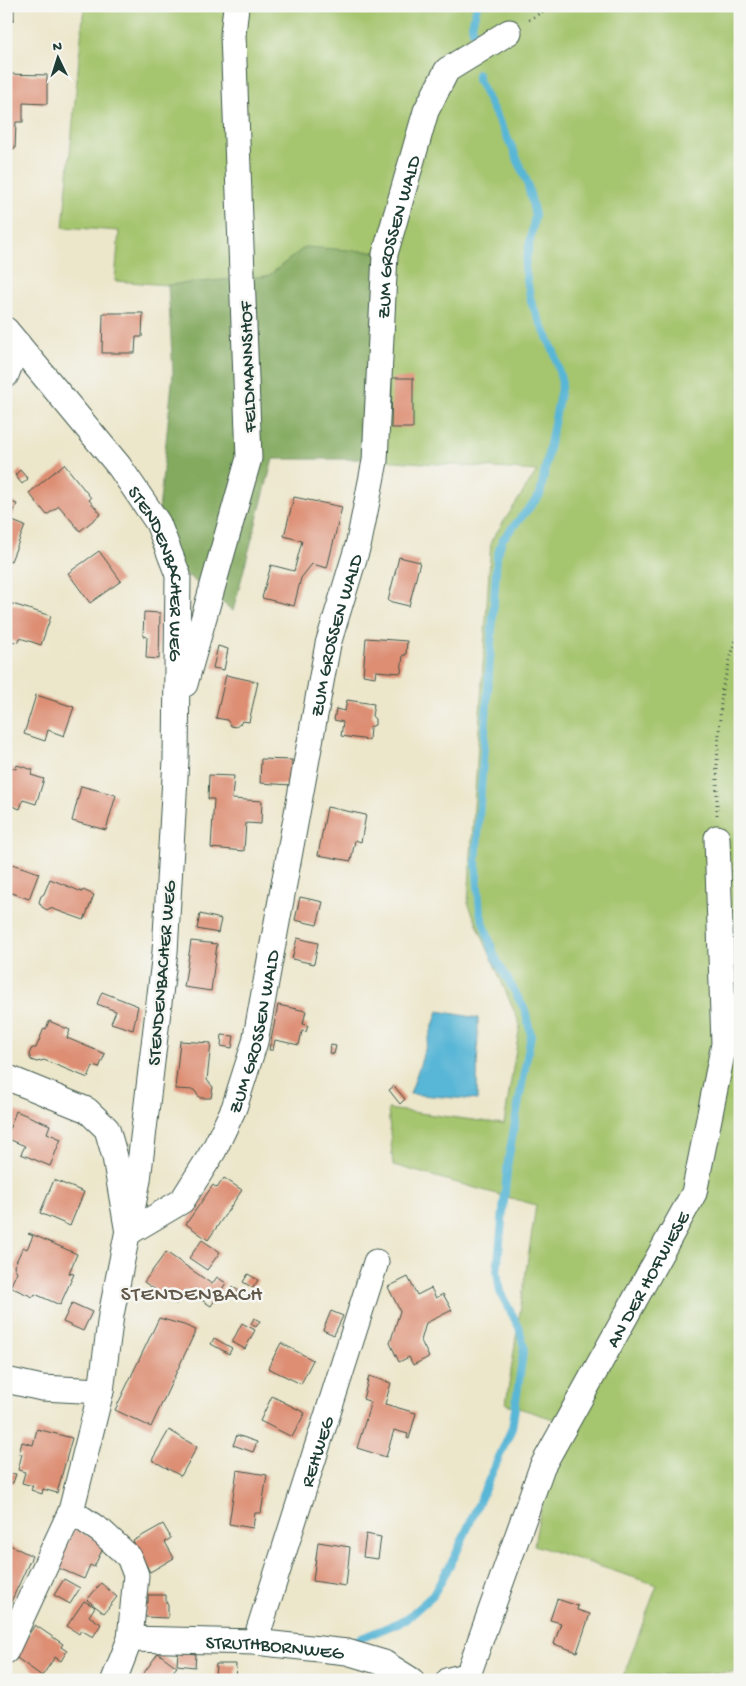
<svg xmlns="http://www.w3.org/2000/svg" width="746" height="1686" viewBox="0 0 746 1686" font-family="'Gochi Hand',sans-serif">
  <rect width="100%" height="100%" fill="#f6f6f2"/>
  <filter id="ink" filterUnits="userSpaceOnUse"><feTurbulence type="fractalNoise" baseFrequency=".02" numOctaves="2"/><feDisplacementMap in="SourceGraphic" scale="10" xChannelSelector="R" yChannelSelector="G"/><feConvolveMatrix kernelMatrix="1 2 1 2 8 2 1 2 1" color-interpolation-filters="sRGB"/></filter>
  <filter id="wash" filterUnits="userSpaceOnUse"><feTurbulence type="fractalNoise" baseFrequency=".0096" numOctaves="4" result="noise"/><feDisplacementMap in="SourceGraphic" scale="20" xChannelSelector="R" yChannelSelector="G"/><feGaussianBlur stdDeviation="1.12" result="paint"/><feColorMatrix in="noise" values="0 0 0 0 0 0 0 0 0 0 0 0 0 0 0 0 0 1.4 0 .05"/><feComposite in="paint" operator="in"/></filter>
  <g filter="url(#wash)">
    <rect width="100%" height="100%" fill="#ece6ca"/>
    <path fill="#a5c56e" stroke="#628151" d="M 84,6 L 740,6 L 740,1672 L 623,1677 L 657,1585 L 534,1545 L 557,1420 L 506,1404 L 536,1205 L 393,1165 L 388,1109 L 504,1124 L 520,1025 L 468,903 L 491,541 L 537,471 L 367,459 L 305,247 L 268,276 L 168,285 L 115,281 L 119,231 L 63,227 Z"/>
    <path fill="#84aa61" stroke="#52744a" d="M 305,247 L 378,252 L 367,459 L 273,459 L 233,611 L 155,550 L 173,373 L 168,285 L 268,276 Z"/>
    <path fill="#58b6d6" stroke="#3c7a85" d="M 438,1011 L 478,1018 L 477,1100 L 410,1094 Z"/>
    <g fill="none" stroke-linecap="round" stroke-linejoin="round">
      <g stroke="#58b6d6" stroke-width="8">
        <path d="M 473,31 L 472,25 L 477,6"/>
        <path d="M 357,1640 L 405,1620 L 433,1595 L 455,1556 L 512,1428 L 524,1347 L 519,1327 L 500,1292 L 497,1272 L 508,1161 L 531,1035 L 525,1010 L 495,957 L 480,912 L 476,863 L 497,557 L 502,540 L 540,495 L 562,383 L 554,352 L 531,302 L 525,267 L 535,215 L 527,182 L 513,149 L 478,80 L 478,74"/>
      </g>
    </g>
    <g id="blocks">
      <g fill="#dd8e73">
        <path d="M 6,6 L 14,6 L 14,20 L 8,20 L 8,32 L 6,32 Z"/>
        <path d="M 6,74 L 47,75 L 47,104 L 23,103 L 23,122 L 16,122 L 15,149 L 6,148 Z"/>
        <path d="M 103,313 L 143,313 L 142,337 L 136,337 L 135,353 L 102,353 Z"/>
        <path d="M 392,378 L 413,378 L 413,428 L 391,428 Z"/>
        <path d="M 64,464 L 91,498 L 89,500 L 101,514 L 80,531 L 59,506 L 47,515 L 29,493 Z"/>
        <path d="M 20,470 L 28,479 L 22,484 L 15,475 Z"/>
        <path d="M 294,497 L 342,507 L 327,568 L 312,564 L 301,578 L 294,606 L 262,598 L 271,565 L 294,571 L 302,541 L 284,536 Z"/>
        <path d="M 6,500 L 17,504 L 10,520 L 25,526 L 11,561 L 6,559 Z"/>
        <path d="M 99,551 L 121,581 L 90,603 L 68,573 Z"/>
        <path d="M 399,557 L 420,562 L 409,606 L 388,601 Z"/>
        <path d="M 6,602 L 51,616 L 41,645 L 20,638 L 18,643 L 6,639 L 9,626 L 6,625 Z"/>
        <path d="M 144,612 L 160,613 L 159,659 L 146,658 L 147,637 L 143,636 Z"/>
        <path d="M 366,638 L 407,641 L 406,655 L 403,655 L 401,673 L 376,671 L 375,677 L 363,675 Z"/>
        <path d="M 218,646 L 228,649 L 224,670 L 213,668 Z"/>
        <path d="M 226,675 L 258,682 L 249,722 L 242,721 L 241,723 L 236,727 L 231,726 L 227,720 L 216,718 Z"/>
        <path d="M 36,695 L 74,707 L 64,736 L 48,730 L 45,741 L 24,734 Z"/>
        <path d="M 347,700 L 374,704 L 372,716 L 375,719 L 375,725 L 370,727 L 369,740 L 341,736 L 343,722 L 334,720 L 336,709 L 345,711 Z"/>
        <path d="M 261,759 L 292,760 L 291,785 L 260,783 Z"/>
        <path d="M 17,765 L 33,770 L 31,775 L 44,779 L 36,804 L 23,800 L 20,809 L 6,804 L 8,794 L 6,794 L 6,766 L 16,769 Z"/>
        <path d="M 209,775 L 234,776 L 232,799 L 262,801 L 261,824 L 246,823 L 244,851 L 211,848 L 214,799 L 208,799 Z"/>
        <path d="M 81,786 L 116,795 L 106,830 L 72,821 Z"/>
        <path d="M 327,807 L 366,815 L 361,842 L 355,840 L 351,861 L 318,855 Z"/>
        <path d="M 6,862 L 39,873 L 29,899 L 6,891 Z"/>
        <path d="M 50,879 L 82,892 L 83,890 L 94,895 L 84,920 L 50,908 L 47,910 L 42,907 L 39,902 L 41,896 L 44,894 Z"/>
        <path d="M 300,897 L 323,902 L 317,925 L 295,920 Z"/>
        <path d="M 200,914 L 221,919 L 218,933 L 197,929 Z"/>
        <path d="M 297,938 L 318,943 L 314,964 L 292,959 Z"/>
        <path d="M 191,941 L 217,944 L 211,991 L 184,987 Z"/>
        <path d="M 102,992 L 138,1006 L 133,1030 L 111,1023 L 116,1011 L 97,1004 Z"/>
        <path d="M 278,1005 L 306,1011 L 303,1024 L 308,1025 L 306,1032 L 302,1031 L 299,1045 L 275,1040 L 273,1050 L 269,1050 Z"/>
        <path d="M 49,1021 L 70,1030 L 67,1038 L 105,1054 L 99,1068 L 93,1066 L 88,1078 L 44,1060 L 37,1062 L 31,1060 L 29,1054 L 32,1048 L 36,1048 L 44,1028 L 46,1029 Z"/>
        <path d="M 222,1035 L 234,1036 L 232,1048 L 221,1046 Z"/>
        <path d="M 180,1041 L 211,1043 L 207,1080 L 213,1087 L 211,1098 L 200,1098 L 194,1090 L 175,1089 Z"/>
        <path d="M 331,1045 L 336,1046 L 334,1054 L 329,1053 Z"/>
        <path d="M 394,1086 L 405,1099 L 400,1104 L 389,1090 Z"/>
        <path d="M 16,1111 L 50,1125 L 47,1133 L 61,1139 L 50,1166 L 21,1154 L 25,1146 L 6,1138 Z"/>
        <path d="M 224,1178 L 242,1190 L 208,1240 L 186,1224 L 213,1185 L 217,1188 Z"/>
        <path d="M 54,1180 L 84,1192 L 70,1226 L 40,1213 Z"/>
        <path d="M 29,1233 L 77,1254 L 69,1273 L 74,1274 L 60,1305 L 35,1294 L 33,1297 L 10,1287 L 17,1272 L 14,1266 L 23,1247 L 27,1249 L 33,1236 L 28,1234 Z"/>
        <path d="M 202,1240 L 220,1252 L 207,1270 L 189,1258 Z"/>
        <path d="M 166,1252 L 212,1284 L 217,1277 L 226,1283 L 211,1306 L 186,1290 L 176,1304 L 144,1282 Z"/>
        <path d="M 248,1274 L 258,1280 L 253,1288 L 243,1282 Z"/>
        <path d="M 408,1277 L 417,1295 L 431,1288 L 436,1298 L 443,1294 L 452,1310 L 426,1323 L 421,1341 L 429,1357 L 413,1365 L 409,1357 L 399,1362 L 390,1343 L 400,1311 L 388,1287 Z"/>
        <path d="M 233,1287 L 239,1291 L 234,1297 L 229,1294 Z"/>
        <path d="M 72,1303 L 92,1312 L 83,1331 L 63,1322 Z"/>
        <path d="M 331,1311 L 343,1316 L 334,1335 L 323,1330 Z"/>
        <path d="M 159,1318 L 184,1325 L 196,1330 L 151,1427 L 115,1410 Z"/>
        <path d="M 254,1318 L 260,1321 L 256,1327 L 251,1324 Z"/>
        <path d="M 242,1323 L 255,1330 L 245,1349 L 232,1342 Z"/>
        <path d="M 214,1338 L 232,1348 L 229,1354 L 211,1344 Z"/>
        <path d="M 281,1343 L 313,1360 L 301,1384 L 268,1368 Z"/>
        <path d="M 369,1376 L 391,1383 L 385,1404 L 416,1413 L 409,1439 L 407,1438 L 408,1434 L 394,1430 L 386,1457 L 357,1448 L 371,1402 L 363,1399 Z"/>
        <path d="M 272,1396 L 305,1413 L 292,1437 L 260,1421 Z"/>
        <path d="M 37,1429 L 72,1438 L 57,1493 L 43,1489 L 42,1494 L 31,1490 L 33,1486 L 22,1483 L 25,1472 L 18,1470 L 22,1454 L 19,1454 L 22,1442 L 33,1445 Z"/>
        <path d="M 169,1430 L 197,1447 L 181,1476 L 152,1460 Z"/>
        <path d="M 237,1435 L 257,1442 L 253,1452 L 233,1445 Z"/>
        <path d="M 237,1470 L 267,1475 L 261,1513 L 255,1513 L 253,1528 L 229,1524 Z"/>
        <path d="M 6,1473 L 16,1474 L 13,1483 L 6,1482 Z"/>
        <path d="M 163,1524 L 171,1538 L 165,1542 L 174,1558 L 150,1572 L 133,1541 Z"/>
        <path d="M 74,1529 L 105,1544 L 94,1567 L 90,1565 L 84,1579 L 56,1567 Z"/>
        <path d="M 366,1534 L 381,1537 L 378,1559 L 363,1557 Z"/>
        <path d="M 318,1542 L 350,1547 L 346,1586 L 313,1581 Z"/>
        <path d="M 6,1543 L 32,1556 L 11,1602 L 6,1599 Z"/>
        <path d="M 64,1579 L 80,1588 L 70,1604 L 54,1595 Z"/>
        <path d="M 101,1583 L 117,1597 L 104,1613 L 87,1600 Z"/>
        <path d="M 148,1595 L 166,1595 L 166,1603 L 168,1604 L 168,1618 L 145,1617 L 145,1603 L 148,1603 Z"/>
        <path d="M 557,1599 L 578,1606 L 577,1610 L 590,1614 L 577,1652 L 554,1644 L 561,1623 L 550,1620 Z"/>
        <path d="M 84,1601 L 95,1607 L 89,1616 L 101,1624 L 93,1637 L 81,1630 L 79,1634 L 67,1626 Z"/>
        <path d="M 35,1625 L 63,1644 L 61,1647 L 67,1651 L 61,1661 L 55,1657 L 42,1676 L 14,1656 Z"/>
        <path d="M 178,1652 L 196,1654 L 195,1667 L 177,1665 Z"/>
        <path d="M 158,1653 L 177,1667 L 168,1677 L 171,1680 L 139,1680 Z"/>
        <path d="M 216,1664 L 236,1664 L 235,1679 L 215,1678 Z"/>
      </g>
    </g>
  </g>
  <g filter="url(#ink)">
    <use href="#blocks" fill-opacity="0" stroke="#3e564a" stroke-width="1"/>
    <g fill="none" stroke-linecap="round" stroke-linejoin="round">
      <g stroke="#3e564a" stroke-width="27">
        <g id="minor">
          <path id="s1" d="M 6,330 L 119,466 L 158,523 L 178,575 L 176,760 L 165,952 L 138,1180 L 111,1315 L 101,1391 L 71,1511 L 6,1651"/>
          <path d="M 6,375 L 18,344"/>
          <path d="M 185,684 L 249,458 L 233,35 L 236,6"/>
          <path id="s2" d="M 6,1077 L 87,1110 L 107,1129 L 115,1157 L 128,1233 L 182,1201 L 214,1150 L 234,1108 L 255,1042 L 328,644 L 359,542 L 375,461 L 385,254 L 426,111 L 447,70 L 509,32"/>
          <path d="M 6,1380 L 42,1388 L 101,1391"/>
          <path d="M 71,1511 L 102,1532 L 129,1557 L 136,1575 L 130,1639"/>
          <path id="s3" d="M 255,1642 L 376,1262"/>
          <path id="s4" d="M 114,1680 L 130,1639 L 255,1642 L 347,1652 L 384,1663 L 411,1680"/>
          <path id="s5" d="M 449,1680 L 468,1675 L 542,1467 L 694,1193 L 724,1044 L 717,838"/>
        </g>
      </g>
      <g stroke="#3e564a" stroke-width="3" stroke-dasharray="1 4" stroke-linecap="butt">
        <path d="M 529,20 L 551,6"/>
        <path d="M 717,815 L 717,763 L 722,689 L 740,624"/>
      </g>
      <use href="#minor" stroke="#fff" stroke-width="25"/>
    </g>
  </g>
  <g text-anchor="middle" stroke-width="5" stroke-linejoin="round" paint-order="stroke">
    <g font-size="19" fill="#1f3d34" stroke="#f6f6f2">
      <text dy="7" stroke="none"><textPath href="#s2" startOffset="1280">ZUM GROSSEN WALD</textPath></text>
      <text transform="translate(246 367) rotate(-92)" y="7">FELDMANNSHOF</text>
      <text dy="7" stroke="none"><textPath href="#s1" startOffset="295">STENDENBACHER WEG</textPath></text>
      <text dy="7" stroke="none"><textPath href="#s2" startOffset="875">ZUM GROSSEN WALD</textPath></text>
      <text transform="translate(160 973) rotate(-85)" y="7">STENDENBACHER WEG</text>
      <text dy="7" stroke="none"><textPath href="#s2" startOffset="470">ZUM GROSSEN WALD</textPath></text>
      <text dy="7" stroke="none"><textPath href="#s5" startOffset="456">AN DER HOFWIESE</textPath></text>
      <text dy="7" stroke="none"><textPath href="#s3" startOffset="200">REHWEG</textPath></text>
      <text dy="7" stroke="none"><textPath href="#s4" startOffset="189">STRUTHBORNWEG</textPath></text>
    </g>
    <g font-size="21" letter-spacing="1" fill="#62594a" stroke="#f6f6f2">
      <text x="192" y="1300">STENDENBACH</text>
    </g>
  </g>
  <rect width="746" height="1686" fill="none" stroke="#f6f6f2" stroke-width="25"/>
  <g transform="translate(58 58) rotate(356)" stroke="#f6f6f2" stroke-width="4" paint-order="stroke">
  <path d="M0-4L9 19L0 12L-9 19Z" fill="#1f3d34"/>
  <text y="-8" font-size="14" font-weight="bold" text-anchor="middle" fill="#1f3d34">N</text>
  </g>
</svg>
